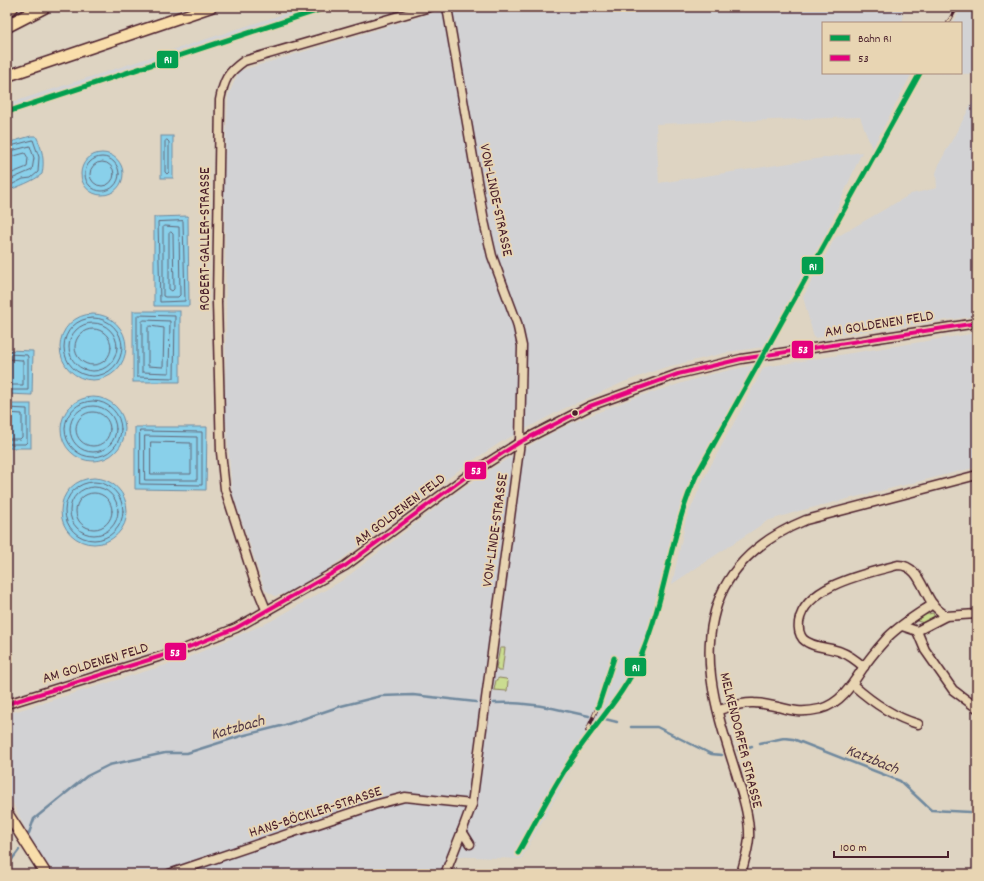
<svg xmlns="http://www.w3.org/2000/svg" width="984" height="881" viewBox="0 0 984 881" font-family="Dekko,sans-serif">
  <rect width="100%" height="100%" fill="#ded4c2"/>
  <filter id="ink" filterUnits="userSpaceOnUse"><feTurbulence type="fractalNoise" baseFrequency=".025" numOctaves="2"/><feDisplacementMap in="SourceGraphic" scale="8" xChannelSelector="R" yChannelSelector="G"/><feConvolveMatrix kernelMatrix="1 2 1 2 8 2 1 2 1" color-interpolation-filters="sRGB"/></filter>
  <g filter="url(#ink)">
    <g fill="#d2d2d4">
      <path d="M 305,7 L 338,7 L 7,115 L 7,104 Z"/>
      <path d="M 452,7 L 902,7 L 903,23 L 823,23 L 823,73 L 912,73 L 872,149 L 860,117 L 656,124 L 659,183 L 862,152 L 826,234 L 763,347 L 729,352 L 666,367 L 624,382 L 561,410 L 501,442 L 463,467 L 322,574 L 284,594 L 275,596 L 265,590 L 232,492 L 225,410 L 226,305 L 224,174 L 228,96 L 239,71 Z"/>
      <path d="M 962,7 L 977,7 L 977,74 L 925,73 L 961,73 L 961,23 L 953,23 Z"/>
      <path d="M 977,94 L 977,316 L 814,338 L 803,297 L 835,238 L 911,194 L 937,188 L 936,173 L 940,162 Z"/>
      <path d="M 977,333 L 977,467 L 799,511 L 767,521 L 672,584 L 686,520 L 703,480 L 764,367 Z"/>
      <path d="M 754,365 L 701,461 L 687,490 L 670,543 L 656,606 L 647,637 L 635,666 L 614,700 L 600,718 L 604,720 L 579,755 L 521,859 L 448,856 L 439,874 L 55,874 L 33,845 L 7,791 L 7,714 L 182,660 L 271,621 L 343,580 L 450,497 L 494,467 L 541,439 L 572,423 L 631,399 L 708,375 Z"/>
    </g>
    <g fill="#cadc90" stroke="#8a7e5e">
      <path d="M 933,613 L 935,618 L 924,623 L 917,621 L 919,616 Z"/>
      <path d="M 500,648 L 505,648 L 502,671 L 498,671 L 496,668 Z"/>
      <path d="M 499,678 L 506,679 L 508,681 L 507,691 L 494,690 L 496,680 Z"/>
    </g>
    <g fill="#89d0ea" stroke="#70899e">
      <path d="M 31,136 L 36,136 C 42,148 45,160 42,174 C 34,181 17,187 7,191 L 7,143 Z"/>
      <rect x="161" y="136" width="12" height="42"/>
      <circle cx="102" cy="174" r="21"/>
      <path d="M 188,216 L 189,306 L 154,306 L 154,217 Z"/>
      <rect x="133" y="311" width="47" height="71"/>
      <circle cx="93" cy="347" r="33"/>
      <path d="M 7,350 L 33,351 L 32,395 L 7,394 Z"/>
      <circle cx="93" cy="429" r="32"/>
      <rect x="7" y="404" width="24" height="44"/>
      <path d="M 135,427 L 207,427 L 206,490 L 135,489 Z"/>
      <circle cx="94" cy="511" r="33"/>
    </g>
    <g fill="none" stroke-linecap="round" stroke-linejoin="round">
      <g stroke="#636677" stroke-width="1">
        <path d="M 167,140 L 169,142 L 169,172 L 167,174 L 165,172 L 165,142 Z"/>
        <path d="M 7,147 L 33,140 L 39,157 L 38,172 L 31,178 L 23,179 L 7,187"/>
        <path d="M 7,152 L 30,146 L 34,158 L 32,170 L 7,181"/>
        <circle cx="102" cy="174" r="17"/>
        <path d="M 7,158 L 25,153 L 28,158 L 27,167 L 7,175"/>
        <circle cx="102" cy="174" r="12"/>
        <path d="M 183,221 L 185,301 L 160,302 L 158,222 Z"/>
        <path d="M 165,226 L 179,227 L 180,295 L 178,297 L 165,297 L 163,296 L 163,228 Z"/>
        <path d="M 171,232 L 173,234 L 174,289 L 172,291 L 169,289 L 169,234 Z"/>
        <path d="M 139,315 L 175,316 L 174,378 L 137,377 L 137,317 Z"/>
        <circle cx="93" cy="347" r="29"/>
        <path d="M 144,320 L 170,321 L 169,373 L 142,372 L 142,322 Z"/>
        <circle cx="93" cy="347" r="24"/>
        <path d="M 150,326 L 164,328 L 163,367 L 148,366 L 148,328 Z"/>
        <circle cx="93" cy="347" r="18"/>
        <path d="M 7,354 L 27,355 L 28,357 L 28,390 L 7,390"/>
        <path d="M 7,359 L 22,360 L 23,362 L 23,385 L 7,385"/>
        <circle cx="93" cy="429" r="28"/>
        <circle cx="93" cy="429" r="23"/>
        <path d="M 7,408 L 27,409 L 27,442 L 25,444 L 7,444"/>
        <circle cx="93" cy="429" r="17"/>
        <path d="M 7,413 L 22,414 L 22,437 L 20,439 L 7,439"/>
        <path d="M 140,431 L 202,432 L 202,485 L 140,484 Z"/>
        <path d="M 145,436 L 197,437 L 197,480 L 145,480 Z"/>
        <path d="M 151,442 L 191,443 L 191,474 L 151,474 Z"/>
        <circle cx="94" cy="511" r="29"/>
        <circle cx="94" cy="511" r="24"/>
        <circle cx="94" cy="511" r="18"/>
      </g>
      <g stroke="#70899e" stroke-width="2.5">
        <path d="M 494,703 C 527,701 557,709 589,716"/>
        <path d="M 605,719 L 617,722"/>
        <path d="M 631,727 L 657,727 L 711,754 L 722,755"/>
        <path d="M 760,743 L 784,738 L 793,739 L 900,781 L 931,810 L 970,812"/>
        <path d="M 738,750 L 752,746"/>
        <path d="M 29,833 L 34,819 L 87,776 L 109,765 L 165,753 L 187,753 L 241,736 L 285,725 L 341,706 L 381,696 L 413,695 L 476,702"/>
        <path d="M 7,866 L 19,850"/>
      </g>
      <g stroke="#4a1f2b" stroke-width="11">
        <g id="minor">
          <path d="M 447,7 L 484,221 L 492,256 L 517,323 L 522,346 L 520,442 L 472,804 L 462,831 L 470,844"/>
          <path d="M 267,612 L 254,580 L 225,489 L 221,452 L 217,302 L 220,100 C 224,80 227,73 244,61 L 430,7"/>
          <path d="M 902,626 L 917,631 L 925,650 L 953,690 L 977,708"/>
          <path d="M 917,631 L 946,616 L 977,614"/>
          <path d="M 864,667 C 857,661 850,655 841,652 C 830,647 812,648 803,639 C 799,634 798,629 799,622 C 805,585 868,573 898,565 C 918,565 922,589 932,603 C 935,608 941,612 946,616"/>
          <path d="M 853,685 C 872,702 893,717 918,724"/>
          <path d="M 7,704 L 184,649 L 236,628 L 345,566 L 467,476 L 520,442 L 590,406 L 678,374 L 741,359 L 977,323"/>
          <path d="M 719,710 C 730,707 742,702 754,703 C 781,704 790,716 820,709 C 841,703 852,685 863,668 C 870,657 880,646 888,637 C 901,624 918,614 933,604"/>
          <path d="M 169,874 L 374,805 L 405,797 L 472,804"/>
          <path d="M 445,874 L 462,831"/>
          <path d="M 741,874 C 744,862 748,851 749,838 C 750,817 742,794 736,773 C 717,713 694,648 724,588 C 742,554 772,534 806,520 L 977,475"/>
        </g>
      </g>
      <g stroke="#4a1f2b" stroke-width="13">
        <g id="major">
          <path d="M 7,76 L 211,7"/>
          <path d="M 7,813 L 46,874"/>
        </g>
      </g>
      <g stroke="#4a1f2b" stroke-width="15">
        <g id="highway">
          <path d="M 7,10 L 12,7"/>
          <path d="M 7,26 L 44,7"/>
        </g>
      </g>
      <use href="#minor" stroke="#e8d5b3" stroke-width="8"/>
      <use href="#major" stroke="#f9deab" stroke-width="10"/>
      <use href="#highway" stroke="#f9deab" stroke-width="12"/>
      <g stroke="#4a1f2b" stroke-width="4">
        <g id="rail">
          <path d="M 948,23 L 957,7"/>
          <path d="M 587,731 L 599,704 L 614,658"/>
          <path d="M 518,853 C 537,820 554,784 576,753 C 598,721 626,692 641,656 C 666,597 670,534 696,476 L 920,73"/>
        </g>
      </g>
      <use href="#rail" stroke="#e8d5b3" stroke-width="2.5" stroke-dasharray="8" stroke-linecap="butt"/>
      <g stroke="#e8d5b3" stroke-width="7">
        <path id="bus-1" d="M 7,704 L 184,649 L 236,628 L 345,566 L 467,476 L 520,442 L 590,406 L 678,374 L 741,359 L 977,323"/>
      </g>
      <use href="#bus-1" stroke="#e5007d" stroke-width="4"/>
      <g stroke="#e8d5b3" stroke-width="8">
        <g id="rail-1">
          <path d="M 7,112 L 328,7"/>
          <path d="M 598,707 L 614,658"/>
          <path d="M 518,853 C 537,820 554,784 576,753 C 598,721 626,692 641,656 C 666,597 670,534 696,476 L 920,73"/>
        </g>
      </g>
      <use href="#rail-1" stroke="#049f4f" stroke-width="5"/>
    </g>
  </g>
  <circle fill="#4a1f2b" stroke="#e8d5b3" stroke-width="1.5" cx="575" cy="413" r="3.5"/>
  <g text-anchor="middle" stroke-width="3.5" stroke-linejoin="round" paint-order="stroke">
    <g font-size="15" fill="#4a1f2b" stroke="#e8d5b3">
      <text transform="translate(497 200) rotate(78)" y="5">VON-LINDE-STRASSE</text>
      <text transform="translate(204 239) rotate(-90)" y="5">ROBERT-GALLER-STRASSE</text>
      <text transform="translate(879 323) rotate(-9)" y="5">AM GOLDENEN FELD</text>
      <text transform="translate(399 509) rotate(-37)" y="5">AM GOLDENEN FELD</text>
      <text transform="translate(494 530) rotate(-82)" y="5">VON-LINDE-STRASSE</text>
      <text transform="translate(95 662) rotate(-17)" y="5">AM GOLDENEN FELD</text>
      <text transform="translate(742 740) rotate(76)" y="5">MELKENDORFER STRASSE</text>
      <text transform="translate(315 811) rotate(-18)" y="5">HANS-BÖCKLER-STRASSE</text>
    </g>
    <g font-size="16" font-style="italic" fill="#533a48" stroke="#e8d5b3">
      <text transform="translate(237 726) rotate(-16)" y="6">Katzbach</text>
      <text transform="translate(873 758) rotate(22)" y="6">Katzbach</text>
    </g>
  </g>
  <g stroke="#e8d5b3" stroke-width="1.5">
    <rect x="156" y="50" width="23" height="19" rx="4" fill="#049f4f"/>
    <rect x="801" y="256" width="23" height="19" rx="4" fill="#049f4f"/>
    <rect x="791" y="340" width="23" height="19" rx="4" fill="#e5007d"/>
    <rect x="464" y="461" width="23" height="19" rx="4" fill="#e5007d"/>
    <rect x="164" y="642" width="23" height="19" rx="4" fill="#e5007d"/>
    <rect x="624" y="657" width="23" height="20" rx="4" fill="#049f4f"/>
  </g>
  <g font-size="11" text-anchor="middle" font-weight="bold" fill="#fff">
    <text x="168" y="63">R1</text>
    <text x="813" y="270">R1</text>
    <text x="803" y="353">53</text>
    <text x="476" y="474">53</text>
    <text x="175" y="656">53</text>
    <text x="636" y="671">R1</text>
  </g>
  <rect width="984" height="881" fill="none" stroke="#e8d5b3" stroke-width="24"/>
  <rect x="12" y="12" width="960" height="857" fill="none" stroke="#4a1f2b" stroke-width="1.5" filter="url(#ink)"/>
  <rect x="822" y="22" width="140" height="52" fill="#e8d5b3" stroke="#a98c7d"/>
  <rect x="830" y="35" width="20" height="6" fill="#049f4f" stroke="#a98c7d"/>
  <text x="858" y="42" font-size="12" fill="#4a1f2b">Bahn R1</text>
  <rect x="830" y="55" width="20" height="6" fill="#e5007d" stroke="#a98c7d"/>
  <text x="858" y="62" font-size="12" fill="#4a1f2b">53</text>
  <path d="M834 851v6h114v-6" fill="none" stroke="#4a1f2b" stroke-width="2"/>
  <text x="840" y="851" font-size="12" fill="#4a1f2b" stroke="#e8d5b3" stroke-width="3" paint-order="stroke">100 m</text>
</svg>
